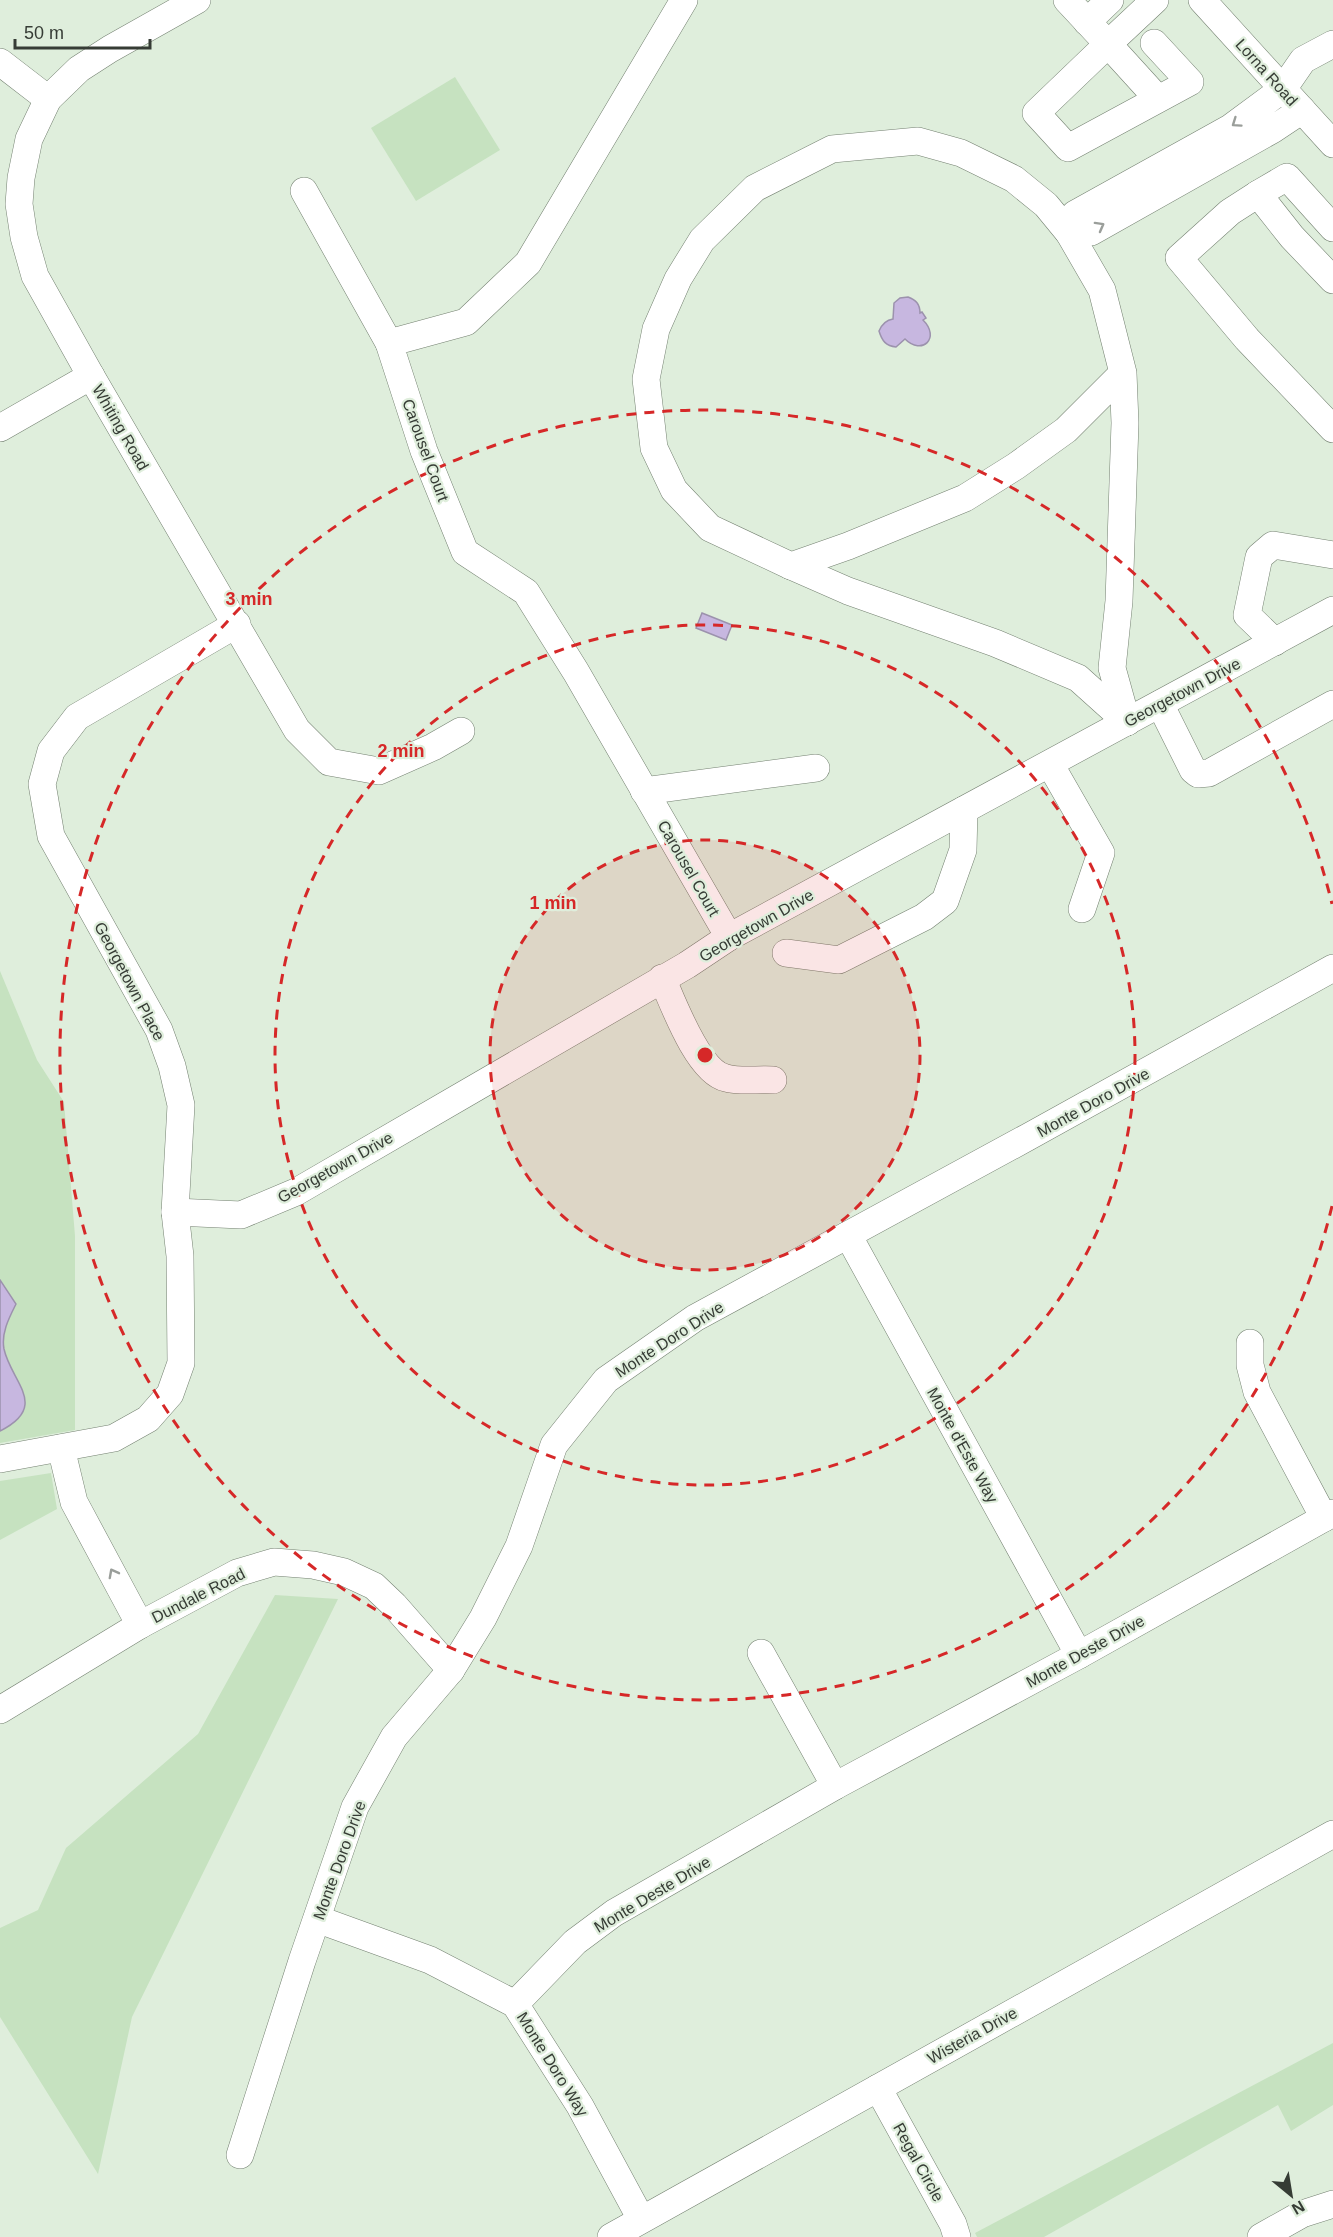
<svg xmlns="http://www.w3.org/2000/svg" width="1333" height="2237" viewBox="0 0 1333 2237" font-family="Arial,sans-serif">
  <rect width="100%" height="100%" fill="#dfeedc"/>
  <g fill="#c6e2c0">
    <path d="M 455,77 L 500,150 L 416,201 L 371,128 Z"/>
    <path d="M 0,971 L 37,1060 L 64,1102 L 75,1236 L 75,1430 L 0,1443 Z"/>
    <path d="M 51,1473 L 57,1509 L 0,1540 L 0,1481 Z"/>
    <path d="M 275,1595 L 338,1599 L 132,2017 L 98,2174 L 0,2017 L 0,1928 L 38,1910 L 66,1848 L 198,1734 Z"/>
    <path d="M 1333,2043 L 1333,2105 L 1291,2131 L 1278,2105 L 1044,2237 L 977,2237 L 975,2233 Z"/>
  </g>
  <g fill="#c7b7e0" stroke="#9c92ad" stroke-width="1.5">
    <path d="M 908,297 C 916,300 920,304 920,313 L 922,312 L 926,318 L 923,320 C 941,338 922,356 905,339 L 896,347 C 886,346 882,341 879,331 C 882,324 886,320 893,319 L 894,303 L 900,298 Z"/>
    <path d="M 702,613 L 732,625 L 726,640 L 696,628 Z"/>
    <path d="M 0,1280 L 16,1304 C 9,1318 1,1333 4,1349 C 11,1382 50,1406 0,1431 Z"/>
  </g>
  <g fill="none" stroke-linecap="round" stroke-linejoin="round">
    <g stroke="#748171" stroke-width="28">
      <g id="minor">
        <path d="M 197,0 L 110,49 L 79,69 L 48,99 L 29,139 L 21,178 L 19,204 L 24,237 L 35,276 L 91,376 L 297,730 L 329,762 L 379,771 L 433,747 L 461,731"/>
        <path d="M 684,0 L 528,263 L 466,322 L 389,343 L 424,451 L 465,552 L 526,592 L 576,672 L 729,937"/>
        <path d="M 1067,0 L 1108,44 L 1155,0"/>
        <path d="M 1202,0 L 1333,144"/>
        <path d="M 1087,22 L 1110,0"/>
        <path d="M 1154,43 L 1190,82 L 1068,148 L 1036,113 L 1108,44 L 1158,99"/>
        <path d="M 0,62 L 48,99"/>
        <path d="M 1302,110 L 1272,130 L 1091,232 L 1069,233 L 1075,214 L 1230,128 L 1283,89 L 1303,60 L 1333,44"/>
        <path d="M 304,191 L 389,343"/>
        <path d="M 1258,194 L 1287,177 L 1333,228"/>
        <path d="M 1333,280 L 1292,237 L 1258,194 L 1230,212 L 1179,258 L 1247,339 L 1333,429"/>
        <path d="M 1123,373 L 1066,430 L 1016,466 L 965,498 L 848,546 L 791,566 L 710,528 L 674,490 L 654,448 L 646,379 L 656,329 L 678,279 L 702,240 L 755,188 L 832,149 L 918,141 L 961,153 L 1014,179 L 1046,205 L 1069,233 L 1102,290 L 1123,373 L 1125,423 L 1119,601 L 1112,668 L 1127,722"/>
        <path d="M 0,428 L 91,376"/>
        <path d="M 791,566 L 848,591 L 995,643 L 1078,678 L 1127,722"/>
        <path d="M 1275,642 L 1247,615 L 1259,557 L 1273,545 L 1333,555"/>
        <path d="M 1160,704 L 1193,770 L 1198,774 L 1209,773 L 1333,704"/>
        <path d="M 1050,764 L 1101,853 L 1082,909"/>
        <path d="M 644,791 L 816,768"/>
        <path d="M 786,953 L 839,960 L 924,917 L 945,901 L 963,850 L 964,810"/>
        <path d="M 662,978 C 673,1003 698,1072 726,1078 C 740,1082 758,1079 773,1080"/>
        <path d="M 175,1212 L 241,1215 L 296,1192 L 687,965 L 729,937 L 1333,610"/>
        <path d="M 848,1235 L 1079,1655"/>
        <path d="M 1250,1343 L 1250,1365 L 1257,1392 L 1324,1518"/>
        <path d="M 61,1448 L 74,1502 L 140,1625"/>
        <path d="M 0,1459 L 114,1438 L 148,1419 L 170,1394 L 181,1363 L 180,1256 L 175,1212 L 181,1105 L 172,1066 L 159,1030 L 51,836 L 42,784 L 51,751 L 77,717 L 237,624"/>
        <path d="M 761,1653 L 835,1786"/>
        <path d="M 0,1710 L 140,1625 L 237,1573 L 274,1562 L 313,1565 L 344,1572 L 374,1586 L 394,1605 L 451,1670"/>
        <path d="M 317,1919 L 430,1960 L 515,2004 L 580,2106 L 641,2219"/>
        <path d="M 515,2004 L 575,1942 L 614,1913 L 835,1786 L 1079,1655 L 1333,1513"/>
        <path d="M 878,2088 L 953,2224 L 957,2237"/>
        <path d="M 240,2155 L 302,1961 L 355,1807 L 394,1737 L 451,1670 L 483,1618 L 519,1546 L 554,1445 L 606,1380 L 695,1318 L 1028,1137 L 1333,968"/>
        <path d="M 611,2237 L 1333,1834"/>
        <path d="M 1261,2237 L 1302,2214 L 1333,2204"/>
      </g>
    </g>
    <use href="#minor" stroke="#fff" stroke-width="27"/>
  </g>
  <defs><path id="oneway-chevron" d="M-2-3.5L2.5 0L-2 3.5" fill="none" stroke-width="1.6" stroke-linecap="round" stroke-linejoin="round" transform="scale(1.5)"/></defs>
  <g stroke="#9a9e9a">
    <use href="#oneway-chevron" transform="translate(1236 123) rotate(145)"/>
    <use href="#oneway-chevron" transform="translate(1100 226) rotate(-29)"/>
    <use href="#oneway-chevron" transform="translate(113 1573) rotate(-118)"/>
  </g>
  <circle cx="705" cy="1055" r="215" fill="#d62828" fill-opacity=".12"/>
  <g fill="none" stroke="#d62828" stroke-width="3" stroke-dasharray="10 8">
    <circle cx="705" cy="1055" r="215"/>
    <circle cx="705" cy="1055" r="430"/>
    <path d="M1332 1206A645 645 0 1 1 1332 904"/>
  </g>
  <g text-anchor="middle" stroke-width="4.5" stroke-linejoin="round" paint-order="stroke">
    <g font-size="16" fill="#363c35" stroke="#dfeedc">
      <text transform="translate(1267 72) rotate(48)" y="6">Lorna Road</text>
      <text transform="translate(121 427) rotate(60)" y="6">Whiting Road</text>
      <text transform="translate(426 450) rotate(70)" y="6">Carousel Court</text>
      <text transform="translate(1182 692) rotate(-28)" y="6">Georgetown Drive</text>
      <text transform="translate(689 868) rotate(60)" y="6">Carousel Court</text>
      <text transform="translate(756 925) rotate(-30)" y="6">Georgetown Drive</text>
      <text transform="translate(130 981) rotate(62)" y="6">Georgetown Place</text>
      <text transform="translate(1093 1102) rotate(-29)" y="6">Monte Doro Drive</text>
      <text transform="translate(335 1167) rotate(-29)" y="6">Georgetown Drive</text>
      <text transform="translate(669 1339) rotate(-33)" y="6">Monte Doro Drive</text>
      <text transform="translate(963 1445) rotate(61)" y="6">Monte d'Este Way</text>
      <text transform="translate(198 1595) rotate(-27)" y="6">Dundale Road</text>
      <text transform="translate(1085 1651) rotate(-29)" y="6">Monte Deste Drive</text>
      <text transform="translate(339 1860) rotate(-70)" y="6">Monte Doro Drive</text>
      <text transform="translate(652 1894) rotate(-31)" y="6">Monte Deste Drive</text>
      <text transform="translate(972 2035) rotate(-29)" y="6">Wisteria Drive</text>
      <text transform="translate(553 2064) rotate(58)" y="6">Monte Doro Way</text>
      <text transform="translate(919 2162) rotate(61)" y="6">Regal Circle</text>
    </g>
  </g>
  <circle cx="705" cy="1055" r="9" fill="#d62828" stroke="#dfeedc" stroke-width="3"/>
  <g font-size="18" text-anchor="middle" font-weight="bold" fill="#d62828" stroke="#dfeedc" stroke-width="4.5" stroke-linejoin="round" paint-order="stroke">
    <text x="249" y="605">3 min</text>
    <text x="401" y="757">2 min</text>
    <text x="553" y="909">1 min</text>
  </g>
  <g transform="translate(1291 2195) rotate(150)" stroke="#dfeedc" stroke-width="4.5" paint-order="stroke">
  <path d="M0-4.5L10 22L0 15L-10 22Z" fill="#363c35"/>
  <text y="-9" font-size="16" font-weight="bold" text-anchor="middle" fill="#363c35">N</text>
  </g>
  <path d="M15 39v9h135v-9" fill="none" stroke="#363c35" stroke-width="3"/>
  <text x="24" y="39" font-size="18" fill="#363c35" stroke="#dfeedc" stroke-width="4.5" paint-order="stroke">50 m</text>
</svg>
